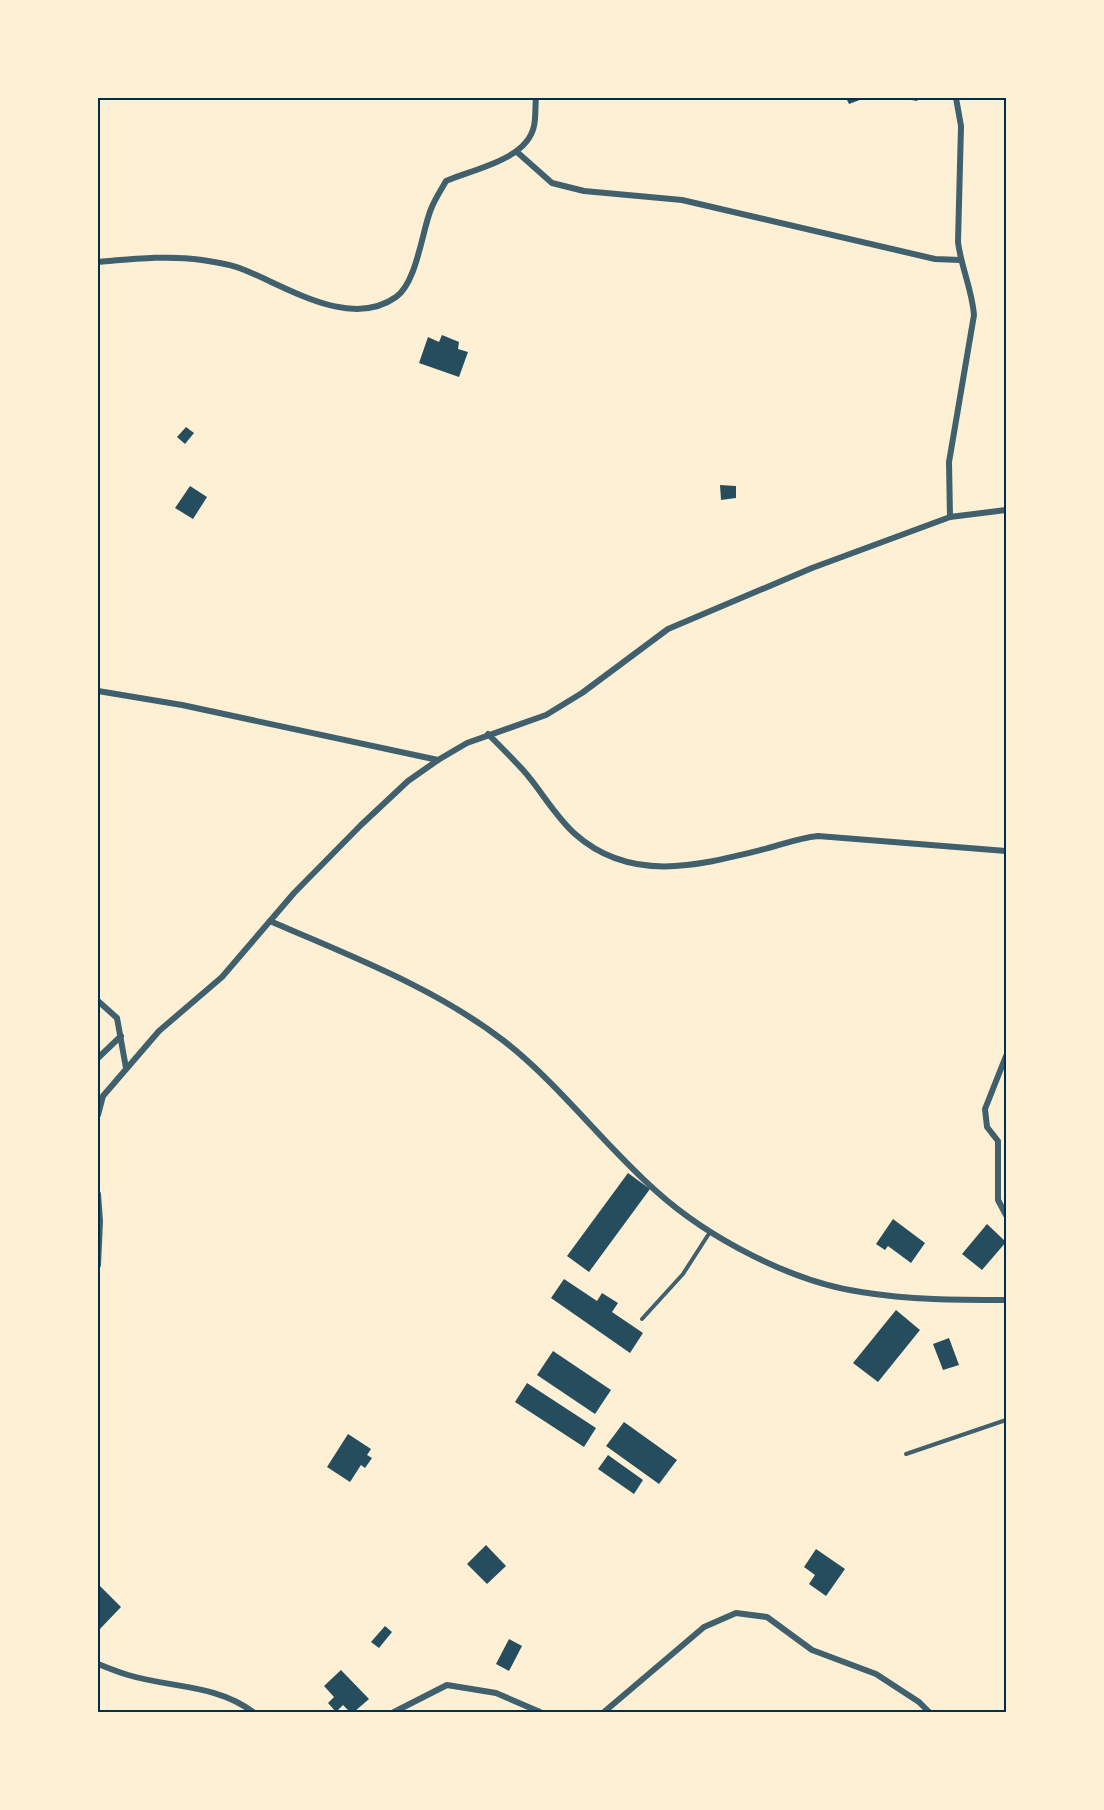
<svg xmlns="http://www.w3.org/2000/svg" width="1104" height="1810" viewBox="0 0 1104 1810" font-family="'PT Sans',sans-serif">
  <rect width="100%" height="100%" fill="#fdf0d5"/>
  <g fill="#264d5e">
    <path d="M 846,98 L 865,98 L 849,104 Z"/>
    <path d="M 901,98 L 919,98 L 917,101 Z"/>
    <path d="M 442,335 L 459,342 L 458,349 L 468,352 L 459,377 L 419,363 L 428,337 L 439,342 Z"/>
    <path d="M 186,427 L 194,433 L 185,444 L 177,437 Z"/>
    <path d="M 720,485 L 736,486 L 736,498 L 721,500 Z"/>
    <path d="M 190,486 L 207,497 L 193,519 L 175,508 Z"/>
    <path d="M 628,1173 L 650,1189 L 589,1272 L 567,1256 Z"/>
    <path d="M 893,1219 L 925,1243 L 911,1263 L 888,1246 L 885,1250 L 876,1244 Z"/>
    <path d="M 987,1224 L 1006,1242 L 982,1270 L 962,1254 Z"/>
    <path d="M 564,1279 L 597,1301 L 602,1293 L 618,1303 L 612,1312 L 643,1333 L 630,1353 L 551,1298 Z"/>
    <path d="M 896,1310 L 920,1330 L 878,1382 L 853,1363 Z"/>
    <path d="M 949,1338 L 959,1365 L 943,1370 L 933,1344 Z"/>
    <path d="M 553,1351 L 611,1390 L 595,1414 L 537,1375 Z"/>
    <path d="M 527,1383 L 596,1428 L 584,1447 L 515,1402 Z"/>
    <path d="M 624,1422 L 677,1460 L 659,1484 L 606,1446 Z"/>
    <path d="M 348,1434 L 371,1449 L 367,1455 L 372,1458 L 365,1468 L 361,1465 L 350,1482 L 327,1467 Z"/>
    <path d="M 608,1455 L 643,1480 L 634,1494 L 598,1469 Z"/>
    <path d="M 486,1545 L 506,1566 L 487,1584 L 467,1564 Z"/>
    <path d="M 816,1549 L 845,1569 L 826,1596 L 809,1584 L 815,1575 L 804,1567 Z"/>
    <path d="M 98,1584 L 121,1607 L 98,1631 Z"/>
    <path d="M 385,1626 L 392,1632 L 379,1648 L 371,1642 Z"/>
    <path d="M 509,1639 L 522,1646 L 509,1671 L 496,1664 Z"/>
    <path d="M 341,1670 L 369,1699 L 354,1712 L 350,1712 L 343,1705 L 336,1712 L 328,1703 L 334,1697 L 324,1686 Z"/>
  </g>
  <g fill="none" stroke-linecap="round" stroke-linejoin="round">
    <g stroke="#3f606c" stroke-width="4">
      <path d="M 642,1319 L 683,1274 L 710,1232"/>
      <path d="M 906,1454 L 1006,1420"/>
    </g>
    <g stroke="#3f606c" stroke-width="6">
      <path d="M 517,152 L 552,183 L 584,191 L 682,200 L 935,259 L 960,260"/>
      <path d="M 98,262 C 133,259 167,255 202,260 C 215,262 230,264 242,269 C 286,286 350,330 396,297 C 417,282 422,231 431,209 C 435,199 441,190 446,181 C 473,169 527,160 534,126 C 536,117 535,107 536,98"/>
      <path d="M 950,517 L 949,462 L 974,315 C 972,289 961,267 958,242 L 961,126 L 956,98"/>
      <path d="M 98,691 L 182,705 L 438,760"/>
      <path d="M 488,734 C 500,746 512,758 523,770 C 541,790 554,815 575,834 C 630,883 697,866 761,850 C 781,845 798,838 818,836 L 1006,851"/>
      <path d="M 270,921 C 350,956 434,987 504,1041 C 560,1085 603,1144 656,1191 C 708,1238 792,1282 861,1292 C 910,1300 958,1300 1006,1300"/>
      <path d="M 98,1001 L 117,1018 L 126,1068"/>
      <path d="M 1006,1056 L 985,1109 L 987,1127 L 998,1141 L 998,1200 L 1006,1215"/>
      <path d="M 98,1058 L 121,1036"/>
      <path d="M 98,1115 L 103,1096 L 159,1031 L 222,977 L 294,893 L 361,825 L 408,781 L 438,760 L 467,743 L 546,715 L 582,693 L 668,629 L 812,568 L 950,517 L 1006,510"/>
      <path d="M 98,1194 L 100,1221 L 98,1265"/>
      <path d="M 98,1664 C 108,1668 118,1672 128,1675 C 171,1688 216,1684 253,1712"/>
      <path d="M 394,1712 L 447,1685 L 496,1693 L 540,1712"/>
      <path d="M 604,1712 L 704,1627 L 736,1613 L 767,1617 L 812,1650 L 876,1674 L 919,1702 L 929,1712"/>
    </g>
  </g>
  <rect width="1104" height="1810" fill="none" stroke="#fdf0d5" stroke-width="198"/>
  <rect x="99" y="99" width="906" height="1612" fill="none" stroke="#003049" stroke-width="2"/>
</svg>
